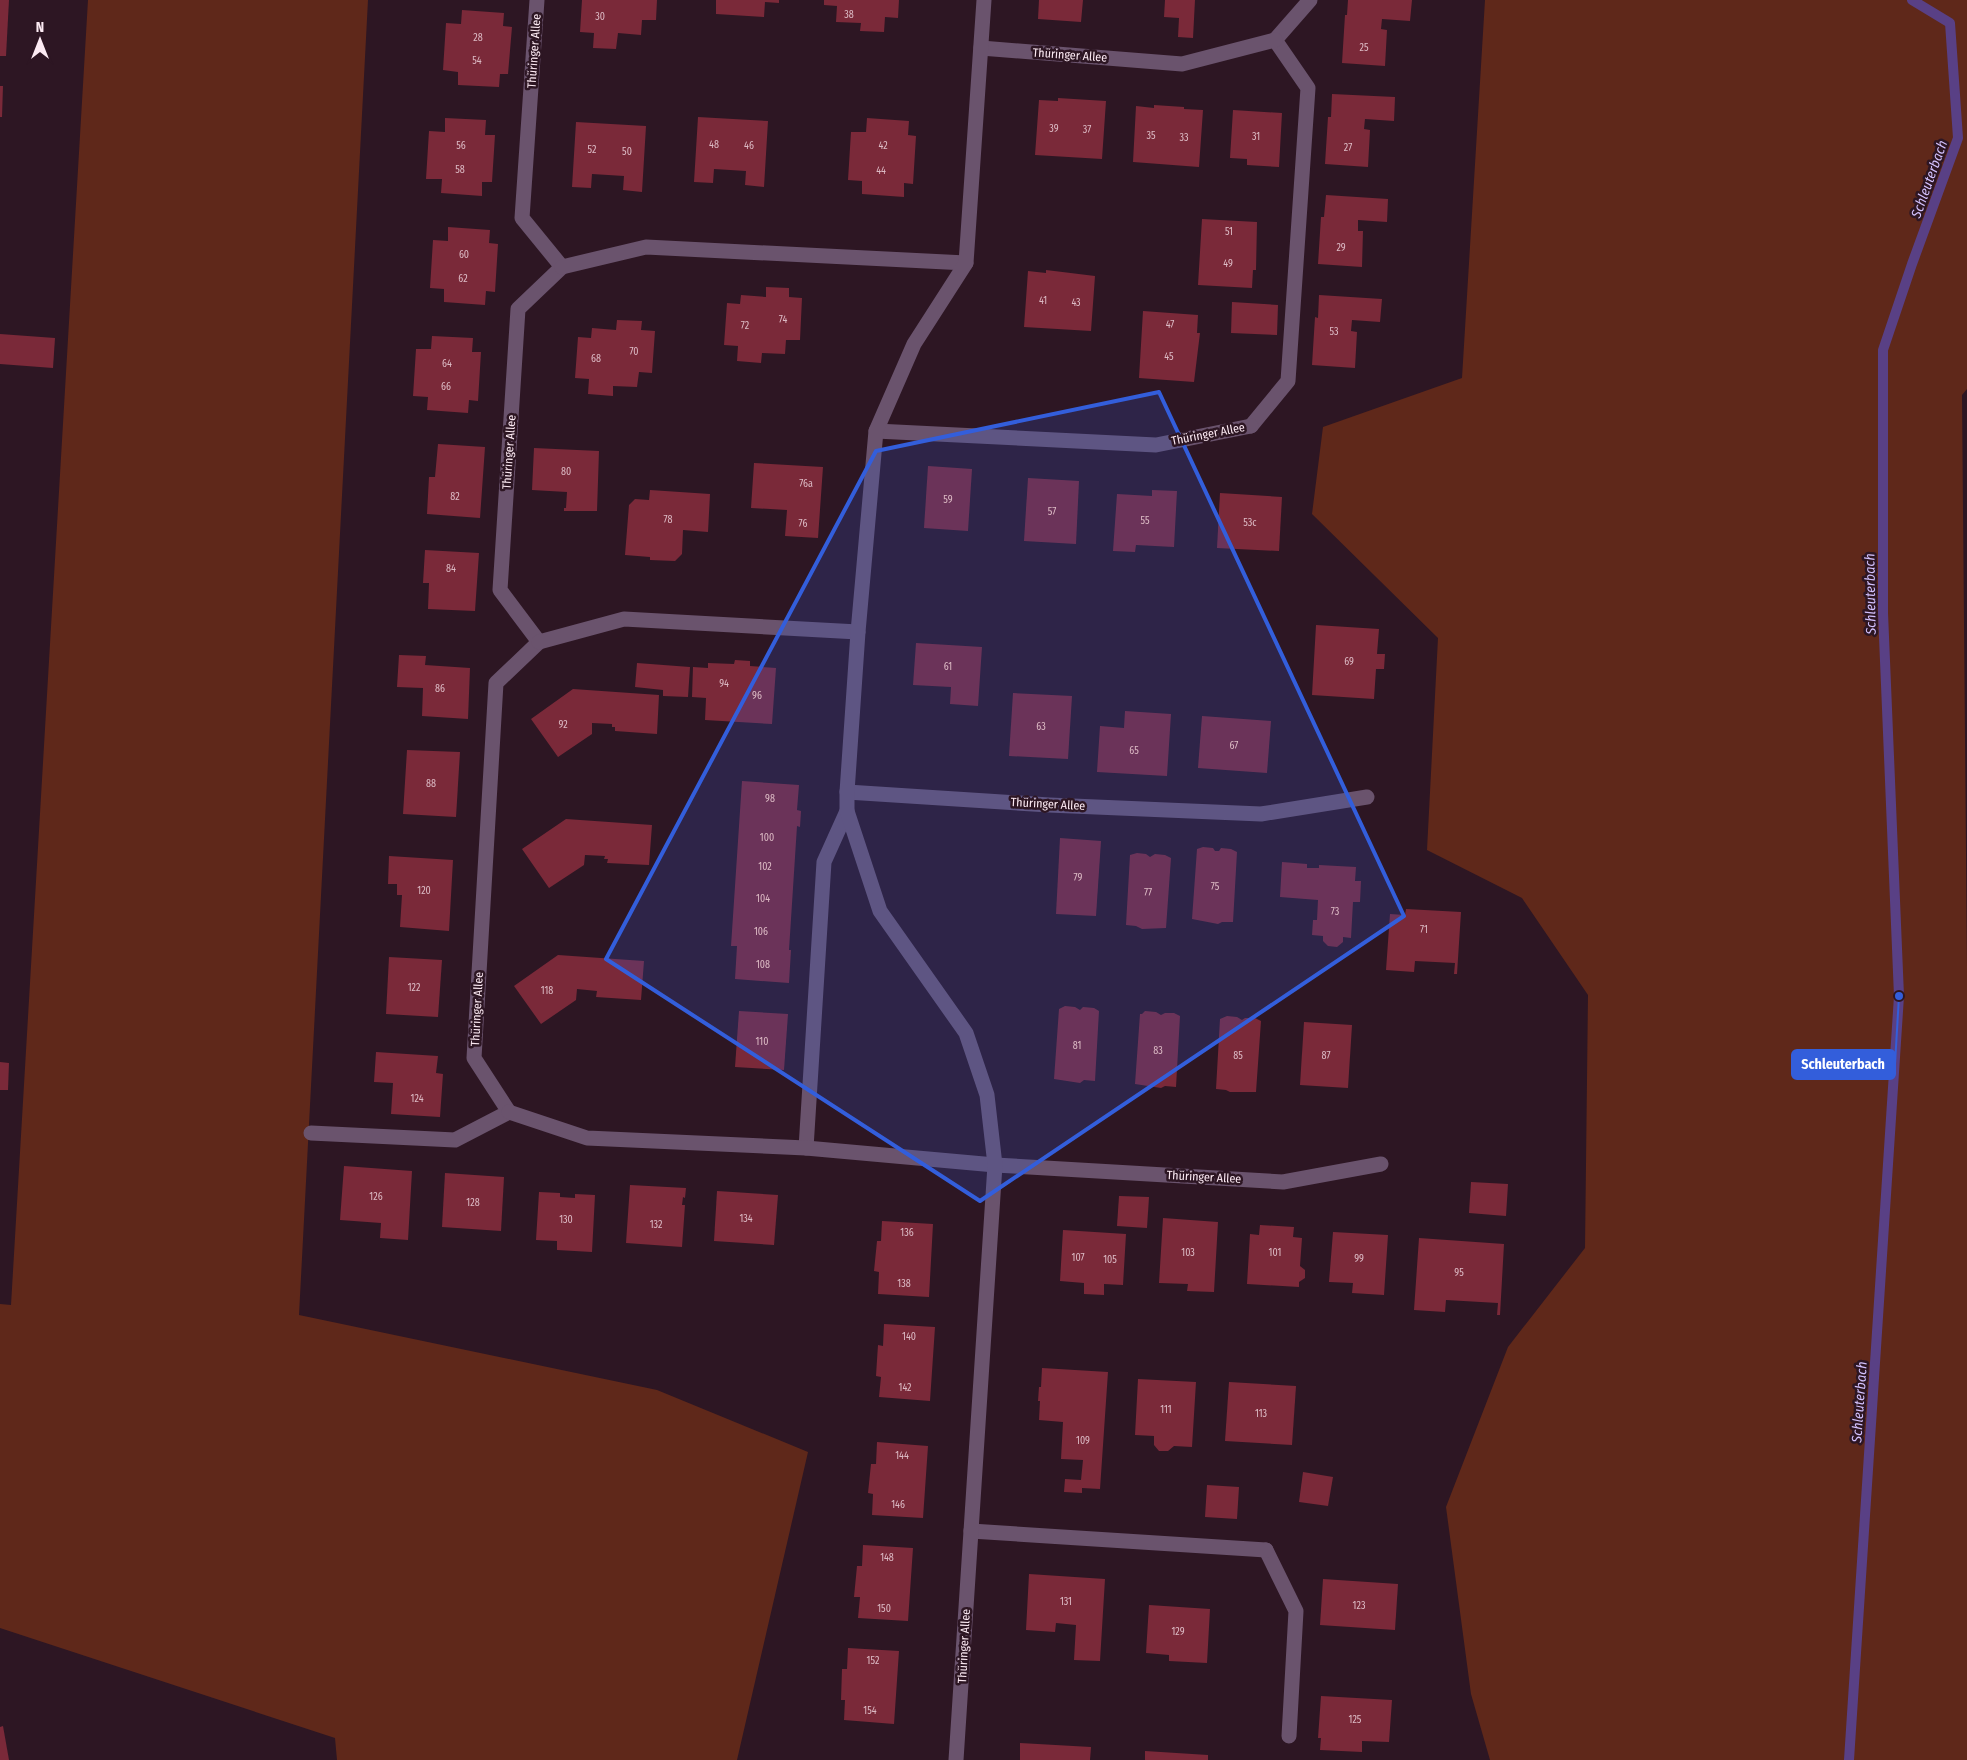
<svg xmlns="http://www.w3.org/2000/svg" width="1967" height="1760" viewBox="0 0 1967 1760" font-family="'Fira Sans Condensed',sans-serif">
  <rect width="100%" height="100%" fill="#2d1623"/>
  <g fill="#5f281a">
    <path d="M 88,0 L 368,0 L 299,1315 L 657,1390 L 808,1452 L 737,1760 L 337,1760 L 335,1738 L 0,1628 L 0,1304 L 11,1305 Z"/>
    <path d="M 1485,0 L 1967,0 L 1967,389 L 1962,395 L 1967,966 L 1967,1760 L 1490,1760 L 1471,1694 L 1446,1507 L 1508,1347 L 1585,1248 L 1588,995 L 1522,898 L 1427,850 L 1438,638 L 1312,514 L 1323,427 L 1462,378 Z"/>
  </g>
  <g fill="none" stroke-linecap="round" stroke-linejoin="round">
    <path stroke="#594085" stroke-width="10" d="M 1849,1760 L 1899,996 L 1883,613 L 1883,350 L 1912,264 L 1958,138 L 1950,23 L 1912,0"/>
  </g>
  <g fill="#7a2939">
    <path d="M 0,0 L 9,0 L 6,56 L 0,56 Z"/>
    <path d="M 582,0 L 657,0 L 656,20 L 642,20 L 641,35 L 618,33 L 616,49 L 593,48 L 594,33 L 580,32 Z"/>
    <path d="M 716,0 L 779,0 L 779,3 L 765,2 L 764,17 L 716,14 Z"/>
    <path d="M 824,0 L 899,0 L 898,18 L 885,17 L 884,32 L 860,31 L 861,23 L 836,22 L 837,6 L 824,5 Z"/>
    <path d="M 1039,0 L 1083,0 L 1081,22 L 1038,19 Z"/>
    <path d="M 1165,0 L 1195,0 L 1193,38 L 1178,37 L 1179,18 L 1164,17 Z"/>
    <path d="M 1348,0 L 1412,0 L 1410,21 L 1382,19 L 1381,29 L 1387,30 L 1385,66 L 1342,63 L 1345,15 L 1347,15 Z"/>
    <path d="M 462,10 L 504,13 L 503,26 L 512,27 L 508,74 L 500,74 L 499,87 L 458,85 L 458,72 L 443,70 L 446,23 L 461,24 Z"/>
    <path d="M 0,86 L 3,86 L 2,117 L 0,117 Z"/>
    <path d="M 1332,94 L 1395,97 L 1394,121 L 1365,119 L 1364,129 L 1370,130 L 1368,167 L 1325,164 L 1328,117 L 1331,117 Z"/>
    <path d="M 1058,98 L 1106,101 L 1102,159 L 1035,155 L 1039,100 L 1058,101 Z"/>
    <path d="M 1154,105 L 1184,107 L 1184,109 L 1203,110 L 1199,167 L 1133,162 L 1136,106 L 1154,108 Z"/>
    <path d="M 1233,110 L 1282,113 L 1279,167 L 1247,165 L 1247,159 L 1230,158 Z"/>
    <path d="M 698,117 L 768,121 L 764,187 L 745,185 L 746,171 L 714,169 L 713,183 L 694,182 Z"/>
    <path d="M 445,118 L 486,120 L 485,135 L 495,135 L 492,182 L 482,182 L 482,196 L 441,193 L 442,179 L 426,179 L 429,131 L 445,132 Z"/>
    <path d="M 867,118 L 909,121 L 908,135 L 916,136 L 913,184 L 904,183 L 904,197 L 862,194 L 862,181 L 848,180 L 851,132 L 866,132 Z"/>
    <path d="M 576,122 L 646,126 L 642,192 L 623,190 L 624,176 L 592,174 L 591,188 L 572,187 Z"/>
    <path d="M 1326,195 L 1388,199 L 1387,222 L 1358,220 L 1358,231 L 1363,231 L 1362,267 L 1318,264 L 1321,217 L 1324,217 Z"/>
    <path d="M 1202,219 L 1257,222 L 1256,270 L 1253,270 L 1252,288 L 1198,285 Z"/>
    <path d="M 448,227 L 490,230 L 489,243 L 498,244 L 495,292 L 486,291 L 485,305 L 444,302 L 444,289 L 430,288 L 433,240 L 448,241 Z"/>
    <path d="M 1046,270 L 1095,276 L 1091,331 L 1024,327 L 1028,271 L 1046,273 Z"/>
    <path d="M 766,287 L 789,288 L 789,297 L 802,298 L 800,340 L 786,340 L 785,354 L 762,353 L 761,363 L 737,361 L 738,346 L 724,345 L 727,303 L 740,304 L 741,295 L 766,297 Z"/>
    <path d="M 1319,295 L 1382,299 L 1380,322 L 1352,320 L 1351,331 L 1357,332 L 1355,368 L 1312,365 L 1315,317 L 1318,318 Z"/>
    <path d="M 1232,302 L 1278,305 L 1277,335 L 1231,333 Z"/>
    <path d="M 1143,311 L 1198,315 L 1197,333 L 1200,333 L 1194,382 L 1139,378 Z"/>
    <path d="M 617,320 L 642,321 L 641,330 L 655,331 L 652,373 L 639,372 L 637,387 L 613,386 L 613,396 L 588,394 L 589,379 L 575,378 L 578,337 L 591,338 L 592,328 L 616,330 Z"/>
    <path d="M 0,334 L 55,338 L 53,368 L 0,364 Z"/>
    <path d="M 432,336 L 473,338 L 472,352 L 481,352 L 478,401 L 469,400 L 468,413 L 427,410 L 428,397 L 413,396 L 416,349 L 431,349 Z"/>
    <path d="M 438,444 L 485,447 L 480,518 L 427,514 L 429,477 L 435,477 Z"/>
    <path d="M 534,448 L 599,451 L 597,511 L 564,511 L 564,508 L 566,508 L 567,492 L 532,490 Z"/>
    <path d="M 754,463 L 823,467 L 818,538 L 785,536 L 787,510 L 751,508 Z"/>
    <path d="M 928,466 L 972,469 L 968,531 L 924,528 Z"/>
    <path d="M 1028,478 L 1079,481 L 1076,544 L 1024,541 Z"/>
    <path d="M 650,490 L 710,494 L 708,532 L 683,530 L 682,554 L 675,561 L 650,560 L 650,557 L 625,555 L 629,505 L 635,499 L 649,500 Z"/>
    <path d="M 1152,490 L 1177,491 L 1174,547 L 1136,545 L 1135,552 L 1113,551 L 1117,494 L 1152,496 Z"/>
    <path d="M 1220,493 L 1282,497 L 1279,551 L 1217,548 Z"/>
    <path d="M 425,550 L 479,553 L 475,611 L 428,609 L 429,583 L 423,583 Z"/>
    <path d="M 1316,625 L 1379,629 L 1377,654 L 1385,654 L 1384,669 L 1376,669 L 1374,699 L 1312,695 Z"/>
    <path d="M 916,643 L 982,647 L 978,706 L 950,704 L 951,687 L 913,685 Z"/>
    <path d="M 399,655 L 426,656 L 425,665 L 470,668 L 468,719 L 422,716 L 423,688 L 397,687 Z"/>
    <path d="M 735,660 L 750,661 L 750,666 L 776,668 L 772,724 L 705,720 L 706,698 L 692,697 L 693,667 L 708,668 L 708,663 L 734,664 Z"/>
    <path d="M 637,663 L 690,667 L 688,697 L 663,696 L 663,690 L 635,687 Z"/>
    <path d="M 573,689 L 659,695 L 657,734 L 615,731 L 615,727 L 612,727 L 612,724 L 592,723 L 592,734 L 558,757 L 531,719 Z"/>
    <path d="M 1013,693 L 1072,696 L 1068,759 L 1009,756 Z"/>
    <path d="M 1125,711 L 1171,714 L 1167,776 L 1097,772 L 1100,726 L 1124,728 Z"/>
    <path d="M 1202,716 L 1271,721 L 1267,773 L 1198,768 Z"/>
    <path d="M 407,750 L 460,752 L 456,817 L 403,814 Z"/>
    <path d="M 742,781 L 799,785 L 797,810 L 801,811 L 800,827 L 797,826 L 789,950 L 791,950 L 789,983 L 735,979 L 737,946 L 731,946 Z"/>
    <path d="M 566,819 L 652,825 L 649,865 L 607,863 L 608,859 L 604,859 L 605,856 L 585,855 L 584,865 L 549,888 L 522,849 Z"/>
    <path d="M 1060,838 L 1101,841 L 1096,916 L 1056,914 Z"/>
    <path d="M 1203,847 L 1213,848 L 1215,851 L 1219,851 L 1221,848 L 1231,849 L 1237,852 L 1233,922 L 1222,922 L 1218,924 L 1192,919 L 1197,849 Z"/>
    <path d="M 1137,853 L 1146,854 L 1150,857 L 1155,854 L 1165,855 L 1171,858 L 1166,928 L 1142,929 L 1136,926 L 1126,925 L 1130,855 Z"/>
    <path d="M 389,856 L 453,860 L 449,931 L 400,927 L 402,895 L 397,895 L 397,884 L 388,884 Z"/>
    <path d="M 1282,862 L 1307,864 L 1307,868 L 1319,868 L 1319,865 L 1356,867 L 1355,881 L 1361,881 L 1360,902 L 1353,902 L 1351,938 L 1343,937 L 1343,942 L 1337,947 L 1328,946 L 1323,941 L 1323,936 L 1312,935 L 1313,920 L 1317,920 L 1318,900 L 1280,897 Z"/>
    <path d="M 1406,909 L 1461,912 L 1457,974 L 1454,974 L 1455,963 L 1415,961 L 1414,972 L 1386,970 L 1390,914 L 1405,915 Z"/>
    <path d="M 558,955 L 644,961 L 641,1000 L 596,997 L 597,991 L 577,989 L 576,1000 L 541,1024 L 514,986 Z"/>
    <path d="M 389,957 L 442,960 L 438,1017 L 386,1014 Z"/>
    <path d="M 1065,1006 L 1075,1007 L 1080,1010 L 1083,1007 L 1094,1008 L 1099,1011 L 1095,1081 L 1084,1080 L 1080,1083 L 1054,1079 L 1059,1009 Z"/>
    <path d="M 739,1011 L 788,1014 L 784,1070 L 735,1067 Z"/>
    <path d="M 1145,1011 L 1156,1012 L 1161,1015 L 1165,1013 L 1174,1013 L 1180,1016 L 1176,1087 L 1165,1086 L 1161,1088 L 1135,1084 L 1140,1014 L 1142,1014 Z"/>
    <path d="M 1227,1016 L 1237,1017 L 1242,1020 L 1245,1018 L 1255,1018 L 1261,1021 L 1256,1092 L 1230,1092 L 1226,1090 L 1216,1089 L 1220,1019 Z"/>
    <path d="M 1304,1022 L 1352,1025 L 1348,1088 L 1300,1085 Z"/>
    <path d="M 376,1052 L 438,1056 L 436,1073 L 443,1074 L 440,1117 L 391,1114 L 393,1083 L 374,1082 Z"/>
    <path d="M 0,1062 L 9,1063 L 8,1090 L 0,1090 Z"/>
    <path d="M 344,1166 L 412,1171 L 408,1240 L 380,1238 L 381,1223 L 340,1220 Z"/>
    <path d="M 445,1173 L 504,1177 L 501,1231 L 442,1227 Z"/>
    <path d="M 1471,1182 L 1508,1184 L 1506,1216 L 1469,1213 Z"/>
    <path d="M 630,1185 L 686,1188 L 685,1198 L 683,1197 L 682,1205 L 685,1205 L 682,1247 L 626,1243 Z"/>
    <path d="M 717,1191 L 778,1195 L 774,1245 L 714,1241 Z"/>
    <path d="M 539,1192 L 560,1193 L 560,1197 L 575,1198 L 575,1194 L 595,1195 L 592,1252 L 557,1250 L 557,1241 L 536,1240 Z"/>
    <path d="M 1119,1196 L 1149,1197 L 1147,1228 L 1117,1226 Z"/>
    <path d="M 1163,1218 L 1218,1222 L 1214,1292 L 1187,1291 L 1188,1284 L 1159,1283 Z"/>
    <path d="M 882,1221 L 933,1224 L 929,1297 L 878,1294 L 879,1272 L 874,1271 L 877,1241 L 881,1241 Z"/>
    <path d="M 1260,1225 L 1294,1227 L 1293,1237 L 1302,1238 L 1300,1266 L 1305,1270 L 1305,1278 L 1299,1282 L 1299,1287 L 1247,1284 L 1250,1234 L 1259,1235 Z"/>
    <path d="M 1063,1230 L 1126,1234 L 1123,1285 L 1104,1284 L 1104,1295 L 1084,1294 L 1084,1283 L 1060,1281 Z"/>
    <path d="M 1333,1232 L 1388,1235 L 1384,1295 L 1352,1293 L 1353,1283 L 1329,1282 Z"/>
    <path d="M 1419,1238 L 1504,1244 L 1500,1315 L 1497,1315 L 1498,1303 L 1446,1300 L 1445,1312 L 1414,1310 Z"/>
    <path d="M 884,1324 L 935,1327 L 930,1401 L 879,1397 L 881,1377 L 876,1376 L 877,1360 L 878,1345 L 883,1346 Z"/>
    <path d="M 1042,1368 L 1108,1372 L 1100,1489 L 1082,1488 L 1082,1493 L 1064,1492 L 1065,1479 L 1081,1480 L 1083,1460 L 1061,1459 L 1063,1422 L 1039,1420 L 1040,1401 L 1038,1401 L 1039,1387 L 1041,1387 Z"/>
    <path d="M 1138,1379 L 1196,1382 L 1192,1447 L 1174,1446 L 1168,1451 L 1159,1451 L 1154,1445 L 1154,1436 L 1135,1435 Z"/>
    <path d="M 1229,1382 L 1296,1386 L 1292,1445 L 1225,1441 Z"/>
    <path d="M 877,1442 L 928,1446 L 923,1518 L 872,1515 L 873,1494 L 868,1493 L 871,1464 L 876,1464 Z"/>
    <path d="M 1303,1472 L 1333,1477 L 1328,1506 L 1299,1502 Z"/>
    <path d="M 1207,1485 L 1239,1487 L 1237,1519 L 1205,1517 Z"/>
    <path d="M 863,1545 L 913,1548 L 908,1621 L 858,1618 L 860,1597 L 854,1597 L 857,1566 L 862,1566 Z"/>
    <path d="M 1029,1574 L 1105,1579 L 1100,1661 L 1074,1660 L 1076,1625 L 1056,1623 L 1055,1632 L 1026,1630 Z"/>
    <path d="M 1323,1579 L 1398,1584 L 1395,1630 L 1320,1625 Z"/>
    <path d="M 1149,1605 L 1210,1609 L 1207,1663 L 1169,1661 L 1169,1655 L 1146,1653 Z"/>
    <path d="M 848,1648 L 899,1651 L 894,1724 L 844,1720 L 845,1700 L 841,1700 L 842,1669 L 847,1669 Z"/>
    <path d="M 1321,1696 L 1392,1700 L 1389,1742 L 1362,1741 L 1362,1752 L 1320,1750 L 1321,1738 L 1318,1738 Z"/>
    <path d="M 3,1726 L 9,1760 L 0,1760 L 0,1727 Z"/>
    <path d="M 1020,1743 L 1091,1747 L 1090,1760 L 1020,1760 Z"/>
    <path d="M 1145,1751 L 1208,1755 L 1208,1760 L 1145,1760 Z"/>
  </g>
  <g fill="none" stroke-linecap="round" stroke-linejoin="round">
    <g stroke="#6a536d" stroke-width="15">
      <path d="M 1251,426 L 1288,381 L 1308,88 L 1275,40 L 1310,0"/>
      <path d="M 311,1133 L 455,1140 L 509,1112 L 474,1058 L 496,683 L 539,642 L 500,590 L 518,309 L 562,267 L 522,218 L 537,0"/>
      <path d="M 806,1148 L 824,862 L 847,811"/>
      <path d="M 1266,1550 L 1296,1611 L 1289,1736"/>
    </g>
    <g stroke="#6a536d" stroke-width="15">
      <path d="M 981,48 L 1182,64 L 1275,40"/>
      <path d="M 562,267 L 646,247 L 966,263"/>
      <path d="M 876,431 L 1156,445 L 1251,426"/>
      <path d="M 539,642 L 624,619 L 858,632"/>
      <path d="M 847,792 L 1049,805 L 1261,814 L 1367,797"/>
      <path d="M 509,1112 L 587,1138 L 806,1148 L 995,1165 L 1283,1182 L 1381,1164"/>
      <path d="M 971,1531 L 1266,1550"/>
      <path d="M 956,1760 L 995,1165 L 987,1095 L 966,1033 L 880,911 L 847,811 L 847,792 L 858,632 L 876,431 L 914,344 L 966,263 L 984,0"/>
    </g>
  </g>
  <path fill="#335edb" fill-opacity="0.2" stroke="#335edb" stroke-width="4" stroke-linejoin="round" d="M 1159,392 L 1404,916 L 980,1201 L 606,959 L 876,451 Z"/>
  <g text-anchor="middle" stroke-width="5" stroke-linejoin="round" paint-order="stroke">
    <g font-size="10" fill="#dcbac4">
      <text x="849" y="18">38</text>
      <text x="600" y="20">30</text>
      <text x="478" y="41">28</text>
      <text x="1364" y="51">25</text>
      <text x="477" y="64">54</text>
      <text x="1054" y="132">39</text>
      <text x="1087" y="133">37</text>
      <text x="1151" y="139">35</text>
      <text x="1256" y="140">31</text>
      <text x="1184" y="141">33</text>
      <text x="714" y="148">48</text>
      <text x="461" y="149">56</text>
      <text x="749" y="149">46</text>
      <text x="883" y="149">42</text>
      <text x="1348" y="151">27</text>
      <text x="592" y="153">52</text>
      <text x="627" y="155">50</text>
      <text x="460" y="173">58</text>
      <text x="881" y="174">44</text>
      <text x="1229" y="235">51</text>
      <text x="1341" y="251">29</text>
      <text x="464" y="258">60</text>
      <text x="1228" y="267">49</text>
      <text x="463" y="282">62</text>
      <text x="1043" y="304">41</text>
      <text x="1076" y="306">43</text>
      <text x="783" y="323">74</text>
      <text x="1170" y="328">47</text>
      <text x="745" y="329">72</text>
      <text x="1334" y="335">53</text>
      <text x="634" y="355">70</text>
      <text x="1169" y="360">45</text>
      <text x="596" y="362">68</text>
      <text x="447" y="367">64</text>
      <text x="446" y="390">66</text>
      <text x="566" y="475">80</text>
      <text x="806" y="487">76a</text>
      <text x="455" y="500">82</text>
      <text x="948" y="503">59</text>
      <text x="1052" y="515">57</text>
      <text x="668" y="523">78</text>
      <text x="1145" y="524">55</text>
      <text x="1250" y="526">53c</text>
      <text x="803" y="527">76</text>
      <text x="451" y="572">84</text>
      <text x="1349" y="665">69</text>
      <text x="948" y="670">61</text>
      <text x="724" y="687">94</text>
      <text x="440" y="692">86</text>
      <text x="757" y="699">96</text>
      <text x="563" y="728">92</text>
      <text x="1041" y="730">63</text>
      <text x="1234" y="749">67</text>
      <text x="1134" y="754">65</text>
      <text x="431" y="787">88</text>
      <text x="770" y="802">98</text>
      <text x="767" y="841">100</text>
      <text x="765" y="870">102</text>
      <text x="1078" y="881">79</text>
      <text x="1215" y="890">75</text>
      <text x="424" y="894">120</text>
      <text x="1148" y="896">77</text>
      <text x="763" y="902">104</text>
      <text x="1335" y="915">73</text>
      <text x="1424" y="933">71</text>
      <text x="761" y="935">106</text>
      <text x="763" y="968">108</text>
      <text x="414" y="991">122</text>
      <text x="547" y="994">118</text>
      <text x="762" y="1045">110</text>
      <text x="1077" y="1049">81</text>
      <text x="1158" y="1054">83</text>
      <text x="1238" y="1059">85</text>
      <text x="1326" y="1059">87</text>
      <text x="417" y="1102">124</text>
      <text x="376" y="1200">126</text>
      <text x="473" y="1206">128</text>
      <text x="746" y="1222">134</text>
      <text x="566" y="1223">130</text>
      <text x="656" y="1228">132</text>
      <text x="907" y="1236">136</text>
      <text x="1188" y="1256">103</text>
      <text x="1275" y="1256">101</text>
      <text x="1078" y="1261">107</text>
      <text x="1359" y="1262">99</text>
      <text x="1110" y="1263">105</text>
      <text x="1459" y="1276">95</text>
      <text x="904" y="1287">138</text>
      <text x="909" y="1340">140</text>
      <text x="905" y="1391">142</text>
      <text x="1166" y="1413">111</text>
      <text x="1261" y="1417">113</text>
      <text x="1083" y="1444">109</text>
      <text x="902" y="1459">144</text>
      <text x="898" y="1508">146</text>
      <text x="887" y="1561">148</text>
      <text x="1066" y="1605">131</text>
      <text x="1359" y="1609">123</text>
      <text x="884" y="1612">150</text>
      <text x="1178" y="1635">129</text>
      <text x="873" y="1664">152</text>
      <text x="870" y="1714">154</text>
      <text x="1355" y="1723">125</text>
    </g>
    <g font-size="12" fill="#fceaf3" stroke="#2d1623">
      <text transform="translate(534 51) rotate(-86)" y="4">Thüringer Allee</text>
      <text transform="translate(1070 55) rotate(4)" y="4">Thüringer Allee</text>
      <text transform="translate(1208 434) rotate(-11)" y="4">Thüringer Allee</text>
      <text transform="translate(509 452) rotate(-86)" y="4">Thüringer Allee</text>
      <text transform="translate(1048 804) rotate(3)" y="4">Thüringer Allee</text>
      <text transform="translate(477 1009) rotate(-87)" y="4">Thüringer Allee</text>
      <text transform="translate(1204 1177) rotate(3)" y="4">Thüringer Allee</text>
      <text transform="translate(964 1646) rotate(-87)" y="4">Thüringer Allee</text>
    </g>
    <g font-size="14" font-style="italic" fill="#d3c1fd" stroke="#2d1623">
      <text transform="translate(1929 179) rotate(-70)" y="5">Schleuterbach</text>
      <text transform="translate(1870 594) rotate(-91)" y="5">Schleuterbach</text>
      <text transform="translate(1859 1402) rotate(-86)" y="5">Schleuterbach</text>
    </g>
  </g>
  <path fill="none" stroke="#335edb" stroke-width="2" d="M1899 996L1895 1064"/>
  <circle fill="#335edb" stroke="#2d1623" stroke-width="2" cx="1899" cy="996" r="5"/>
  <rect fill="#335edb" stroke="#335edb" stroke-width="2" x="1792" y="1050" width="103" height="29" rx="5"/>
  <g font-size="14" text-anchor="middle" font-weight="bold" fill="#fff">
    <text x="1843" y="1069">Schleuterbach</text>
  </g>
  <g transform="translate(40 40)" stroke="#2d1623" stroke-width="4" paint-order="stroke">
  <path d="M0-4L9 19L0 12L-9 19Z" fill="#fceaf3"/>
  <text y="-8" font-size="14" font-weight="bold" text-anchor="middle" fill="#fceaf3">N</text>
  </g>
</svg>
